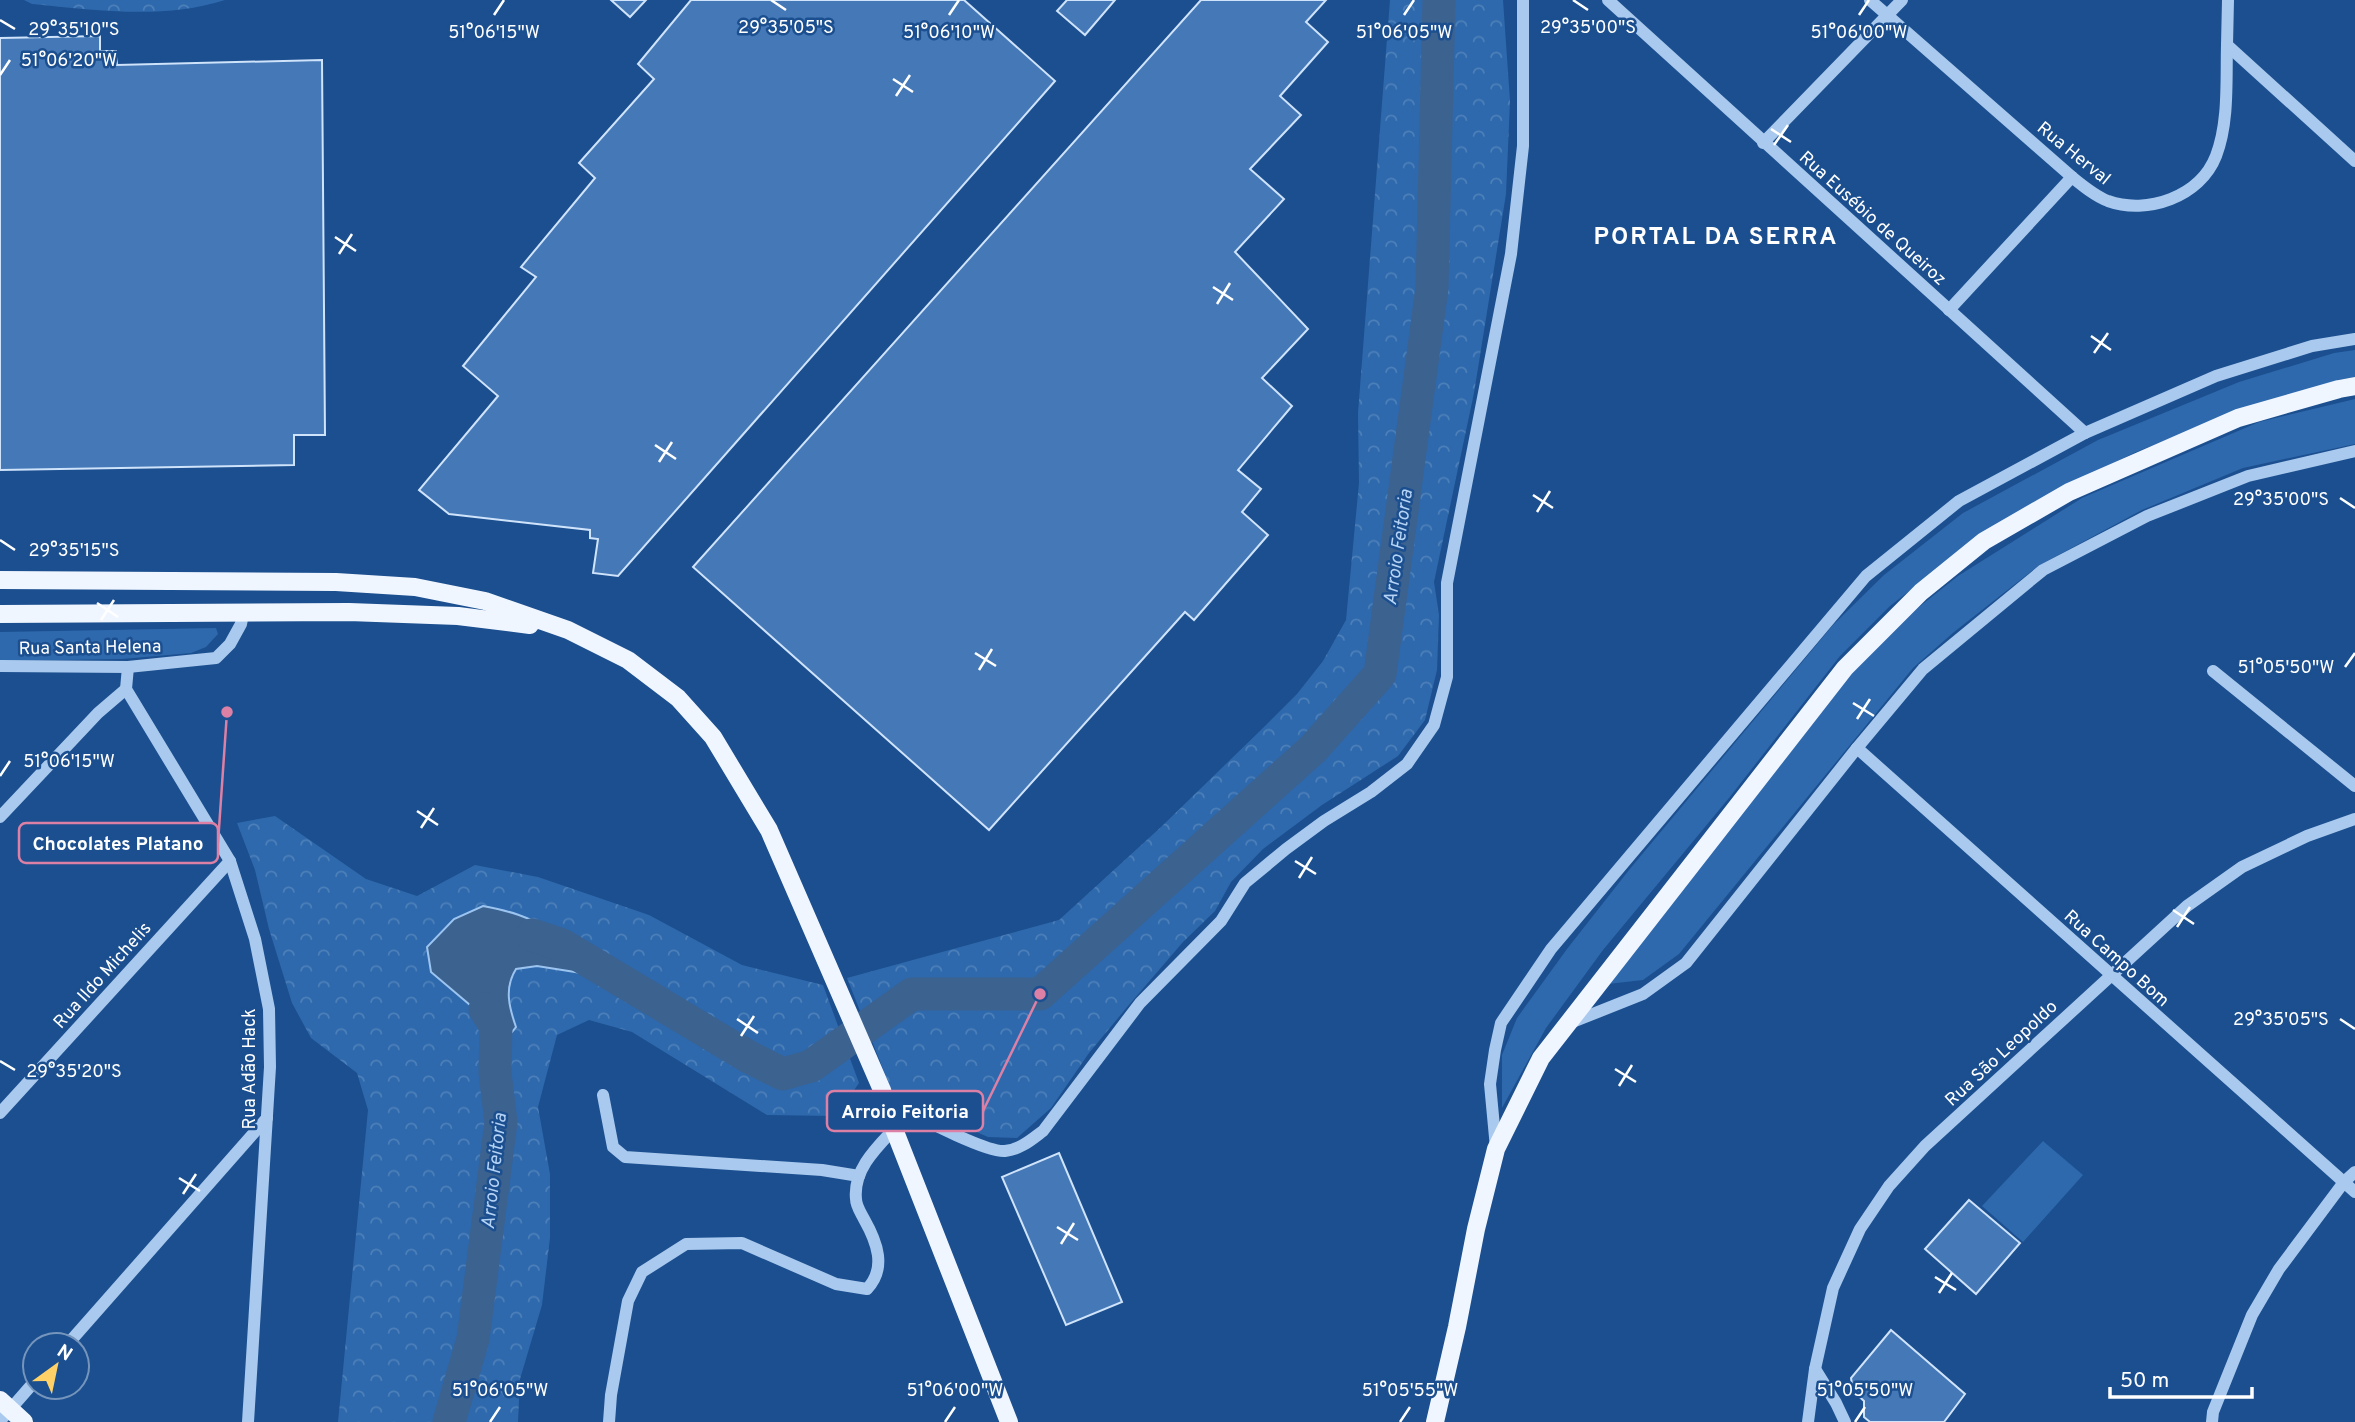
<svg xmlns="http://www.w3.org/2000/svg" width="2355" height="1422" viewBox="0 0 2355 1422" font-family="Overpass,sans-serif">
  <defs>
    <pattern id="forest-crowns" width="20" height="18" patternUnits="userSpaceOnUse" patternTransform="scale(1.75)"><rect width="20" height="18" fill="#2e69ad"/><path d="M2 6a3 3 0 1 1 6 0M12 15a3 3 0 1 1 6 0" fill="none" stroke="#4d80b9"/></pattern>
  </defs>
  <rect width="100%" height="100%" fill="#1b4f8f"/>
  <g fill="#2e69ad">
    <path d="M 2355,350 L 2355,377 L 2338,380 L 2241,410 L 2136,452 L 2062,488 L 1981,535 L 1890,606 L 1840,656 L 1729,798 L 1603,950 L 1546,1028 L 1502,1108 L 1502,1055 L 1517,1018 L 1567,949 L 1629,870 L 1833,625 L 1884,575 L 1963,513 L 2098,440 L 2239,382 L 2334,353 Z"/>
    <path d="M 2355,399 L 2355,444 L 2243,468 L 2142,510 L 2038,566 L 1954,632 L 1913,668 L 1679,954 L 1643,980 L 1608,984 L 1853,672 L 1919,607 L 1958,576 L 2082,498 L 2259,422 Z"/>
    <path d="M 216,628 L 218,634 L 206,647 L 191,653 L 122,659 L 0,661 L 0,632 Z"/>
    <path d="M 2043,1141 L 2083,1175 L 2023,1242 L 1982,1206 Z"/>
  </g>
  <g fill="url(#forest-crowns)">
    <path d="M 24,0 L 225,0 C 163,20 96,10 32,4 Z"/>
    <path d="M 1390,0 L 1503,0 L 1510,101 L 1506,194 L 1474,393 L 1434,582 L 1439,615 L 1437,670 L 1425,720 L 1398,756 L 1322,805 L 1263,849 L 1231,882 L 1215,911 L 1183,942 L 1128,1006 L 1089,1053 L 1051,1108 L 1017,1138 L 988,1137 L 944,1118 L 891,1089 L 847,978 L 1059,920 L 1161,827 L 1264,727 L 1297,694 L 1323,661 L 1346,620 L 1359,483 L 1358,413 Z"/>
    <path d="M 275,816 L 366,879 L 417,896 L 475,865 L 538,877 L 649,915 L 742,965 L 823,985 L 859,1083 L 836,1116 L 767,1115 L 632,1032 L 589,1020 L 557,1035 L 538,1107 L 550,1174 L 550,1238 L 542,1305 L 520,1379 L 518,1422 L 338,1422 L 368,1110 L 357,1073 L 311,1038 L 292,1003 L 269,929 L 255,870 L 237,823 Z"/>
  </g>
  <path fill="#3c6290" stroke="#9cc4f0" stroke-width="2" d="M 483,906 C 509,911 528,916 551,931 C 565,940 576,953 591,962 L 594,975 L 537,966 L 516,969 C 504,988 509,1007 516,1027 L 496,1052 L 496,1027 L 431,972 L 427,947 L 454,919 Z"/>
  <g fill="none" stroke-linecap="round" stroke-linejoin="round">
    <g stroke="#3c6290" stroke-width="33">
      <path d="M 532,935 L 562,945 L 749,1057 L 783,1074 L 811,1066 L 912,994 L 1040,994 L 1313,749 L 1380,674 L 1432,288 L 1439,0"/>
      <path d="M 449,1422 L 473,1339 L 501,1122 L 495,1073 L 496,1027 L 485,1009"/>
    </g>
  </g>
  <g fill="#4478b7" stroke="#cfe3fa" stroke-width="2">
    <path d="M 611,0 L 646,0 L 630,17 Z"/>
    <path d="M 691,0 L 964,0 L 1055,81 L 618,576 L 593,573 L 598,539 L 590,538 L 590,530 L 449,514 L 419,490 L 498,396 L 463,366 L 536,277 L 521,267 L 595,178 L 579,163 L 654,79 L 638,64 Z"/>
    <path d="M 1067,0 L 1115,0 L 1085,35 L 1057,11 Z"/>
    <path d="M 1201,0 L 1326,0 L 1306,22 L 1328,42 L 1280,96 L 1301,115 L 1250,169 L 1284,199 L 1235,252 L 1308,329 L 1262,378 L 1292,406 L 1238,470 L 1261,489 L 1242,512 L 1268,535 L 1194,620 L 1185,612 L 989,830 L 693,567 Z"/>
    <path d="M 100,36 L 100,51 L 116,51 L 117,65 L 322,60 L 325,435 L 294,435 L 294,465 L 0,470 L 0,38 Z"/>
    <path d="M 1059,1153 L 1122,1302 L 1066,1325 L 1002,1177 Z"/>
    <path d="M 1969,1200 L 2020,1243 L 1976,1294 L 1925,1249 Z"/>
    <path d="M 1891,1330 L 1965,1394 L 1944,1422 L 1870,1422 L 1864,1417 L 1864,1401 L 1853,1391 L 1851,1378 Z"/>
  </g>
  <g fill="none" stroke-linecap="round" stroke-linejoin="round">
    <g stroke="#a9c9ee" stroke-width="12">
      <path d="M 1608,0 L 2085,433"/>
      <path d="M 1870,0 L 2072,177 C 2083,186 2095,196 2108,201 C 2147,215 2200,197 2216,156 C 2229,122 2226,81 2227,45"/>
      <path d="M 2228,0 L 2227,45 L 2355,161"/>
      <path d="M 1763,143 L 1902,0"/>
      <path d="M 1949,310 L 2072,177"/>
      <path d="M 0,666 L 128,667 L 216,658 L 230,644 L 241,624 L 243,614"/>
      <path d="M 128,667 L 126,689 L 230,861 L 255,939 L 269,1009 L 270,1067 L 248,1422"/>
      <path d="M 2213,671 L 2355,786"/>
      <path d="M 1857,748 L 2355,1192"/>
      <path d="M 0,817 L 98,713 L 126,689"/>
      <path d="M 1570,1023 L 1643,994 L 1686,963 L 1857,748 L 1923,669 L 2043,570 L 2147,516 L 2248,476 L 2355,451"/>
      <path d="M 603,1095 L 613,1147 L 625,1157 L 822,1170 L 859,1176"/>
      <path d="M 885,1100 C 907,1111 985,1153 1005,1151 C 1021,1149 1031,1140 1043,1131 L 1140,1003 L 1221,921 L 1245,883 L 1286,849 L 1324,821 L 1371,792 L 1407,764 L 1434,725 L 1447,677 L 1447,583 L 1511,254 L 1523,146 L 1523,0"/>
      <path d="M 0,1113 L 230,861"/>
      <path d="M 1496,1148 L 1490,1084 L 1495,1050 L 1501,1023 L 1551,949 L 1866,576 L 1959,501 L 2085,433 L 2216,376 L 2312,346 L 2355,339"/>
      <path d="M 67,1345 L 267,1118"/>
      <path d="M 1815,1369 L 1836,1403 L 1845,1422"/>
      <path d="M 0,1421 L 35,1381"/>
      <path d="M 609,1422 L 611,1395 L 628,1301 L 642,1272 L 686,1244 L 742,1243 L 836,1284 L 867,1289 C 887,1268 877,1242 864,1219 C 861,1213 856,1206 856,1199 C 853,1170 876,1148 894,1129"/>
      <path d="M 1808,1422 L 1815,1369 L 1833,1288 L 1860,1229 L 1889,1186 L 1925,1146 L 2187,906 L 2242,867 L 2307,836 L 2355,819"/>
      <path d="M 2212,1422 L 2213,1412 L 2252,1315 L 2279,1269 L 2344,1182 L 2355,1172"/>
    </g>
    <g stroke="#f0f6ff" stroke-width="18">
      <path d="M 0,580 L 336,582 L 415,587 L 485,601 L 568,630 L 628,660 L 678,698 L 713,737 L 769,830 L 882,1090 L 894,1129 L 1009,1422"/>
      <path d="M 0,614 L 349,612 L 458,616 L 530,625"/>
      <path d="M 0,1400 L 24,1422"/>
      <path d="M 1435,1422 L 1457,1327 L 1476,1229 L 1496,1149 L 1541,1058 L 1845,668 L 1921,592 L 1984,541 L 2069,492 L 2238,418 L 2339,389 L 2355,386"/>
    </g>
  </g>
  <path fill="none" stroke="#fff" stroke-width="2.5" d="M 771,0 L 786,10M 1573,0 L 1588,10M 494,15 L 504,0M 949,15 L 959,0M 1404,15 L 1414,0M 1859,15 L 1869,0M 0,20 L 15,29M 0,75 L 10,60M 893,79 L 913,92M 896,96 L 910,75M 1771,129 L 1791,142M 1774,145 L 1788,125M 335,237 L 356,251M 339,254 L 352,234M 1213,287 L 1233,300M 1217,304 L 1230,283M 2091,336 L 2111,350M 2094,353 L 2108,333M 655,445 L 676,459M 659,462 L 672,442M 1533,495 L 1553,508M 2340,498 L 2355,508M 1537,512 L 1550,491M 0,540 L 15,550M 97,603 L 118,617M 101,620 L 114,600M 975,653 L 996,666M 2345,667 L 2355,653M 979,670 L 992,649M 1853,703 L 1874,716M 1857,719 L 1870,699M 0,776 L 10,761M 417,811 L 438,825M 421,828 L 434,808M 1295,861 L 1316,874M 1299,878 L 1312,857M 2173,910 L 2194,924M 2177,927 L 2190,907M 737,1019 L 758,1033M 2340,1019 L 2355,1029M 741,1036 L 754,1016M 0,1061 L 15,1070M 1615,1069 L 1636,1082M 1619,1086 L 1632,1065M 179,1178 L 200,1191M 183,1194 L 196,1174M 1057,1227 L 1078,1240M 1061,1244 L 1074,1223M 1935,1277 L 1956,1290M 1939,1293 L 1952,1273M 490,1422 L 500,1407M 945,1422 L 955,1407M 1400,1422 L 1410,1407M 1855,1422 L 1865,1407"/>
  <g text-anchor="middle" stroke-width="5" stroke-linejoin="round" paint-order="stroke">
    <g font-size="18" fill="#fff" stroke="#1b4f8f">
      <text transform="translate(2074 153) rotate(39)" y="6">Rua Herval</text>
      <text transform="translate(1873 218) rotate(42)" y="6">Rua Eusébio de Queiroz</text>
      <text transform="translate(90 647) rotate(-1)" y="6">Rua Santa Helena</text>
      <text transform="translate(2117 958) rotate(42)" y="6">Rua Campo Bom</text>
      <text transform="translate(102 975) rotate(-48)" y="6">Rua Ildo Michelis</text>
      <text transform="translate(2001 1053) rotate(-43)" y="6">Rua São Leopoldo</text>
      <text transform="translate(249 1069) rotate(-90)" y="6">Rua Adão Hack</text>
    </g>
    <g font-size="19" font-style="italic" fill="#b5d3f5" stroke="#1b4f8f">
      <text transform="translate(1397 547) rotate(-82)" y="7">Arroio Feitoria</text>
      <text transform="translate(493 1171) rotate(-84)" y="7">Arroio Feitoria</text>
    </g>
    <g font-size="24" font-weight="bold" letter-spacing="2" fill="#fff" stroke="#1b4f8f">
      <text x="1716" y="244">PORTAL DA SERRA</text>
    </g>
  </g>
  <g font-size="18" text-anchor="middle" fill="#fff" stroke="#1b4f8f" stroke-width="5" stroke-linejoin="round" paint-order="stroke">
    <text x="786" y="33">29°35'05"S</text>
    <text x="1588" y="33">29°35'00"S</text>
    <text x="74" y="35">29°35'10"S</text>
    <text x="494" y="38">51°06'15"W</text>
    <text x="949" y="38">51°06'10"W</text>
    <text x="1404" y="38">51°06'05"W</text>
    <text x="1859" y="38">51°06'00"W</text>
    <text x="69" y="66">51°06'20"W</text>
    <text x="2281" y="505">29°35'00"S</text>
    <text x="74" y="556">29°35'15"S</text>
    <text x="2286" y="673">51°05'50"W</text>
    <text x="69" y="767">51°06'15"W</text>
    <text x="2281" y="1025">29°35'05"S</text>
    <text x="74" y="1077">29°35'20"S</text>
    <text x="500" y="1396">51°06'05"W</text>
    <text x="955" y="1396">51°06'00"W</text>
    <text x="1410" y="1396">51°05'55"W</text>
    <text x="1865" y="1396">51°05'50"W</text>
  </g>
  <path fill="none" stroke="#dd80a5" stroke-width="2.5" d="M227 712L218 843M1040 994L983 1111"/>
  <g fill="#dd80a5" stroke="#1b4f8f" stroke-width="2.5">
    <circle cx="227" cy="712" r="7"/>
    <circle cx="1040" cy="994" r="7"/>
  </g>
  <g fill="#1b4f8f" stroke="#dd80a5" stroke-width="2.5">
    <rect x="19" y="823" width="199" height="40" rx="7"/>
    <rect x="827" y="1091" width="156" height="40" rx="7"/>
  </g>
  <g font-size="19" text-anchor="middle" font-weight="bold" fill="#fff">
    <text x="118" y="850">Chocolates Platano</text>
    <text x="905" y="1118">Arroio Feitoria</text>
  </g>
  <g transform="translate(56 1366) rotate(33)"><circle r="33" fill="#1b4f8f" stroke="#7695bc" stroke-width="2"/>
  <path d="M0-5L12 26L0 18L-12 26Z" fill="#ffd166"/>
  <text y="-10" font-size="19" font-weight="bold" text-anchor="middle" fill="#ffffff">N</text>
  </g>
  <path d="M2110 1387v10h142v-10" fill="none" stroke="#ffffff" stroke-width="3.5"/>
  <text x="2120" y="1387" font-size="21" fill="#ffffff" stroke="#1b4f8f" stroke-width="5" paint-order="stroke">50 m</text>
</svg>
